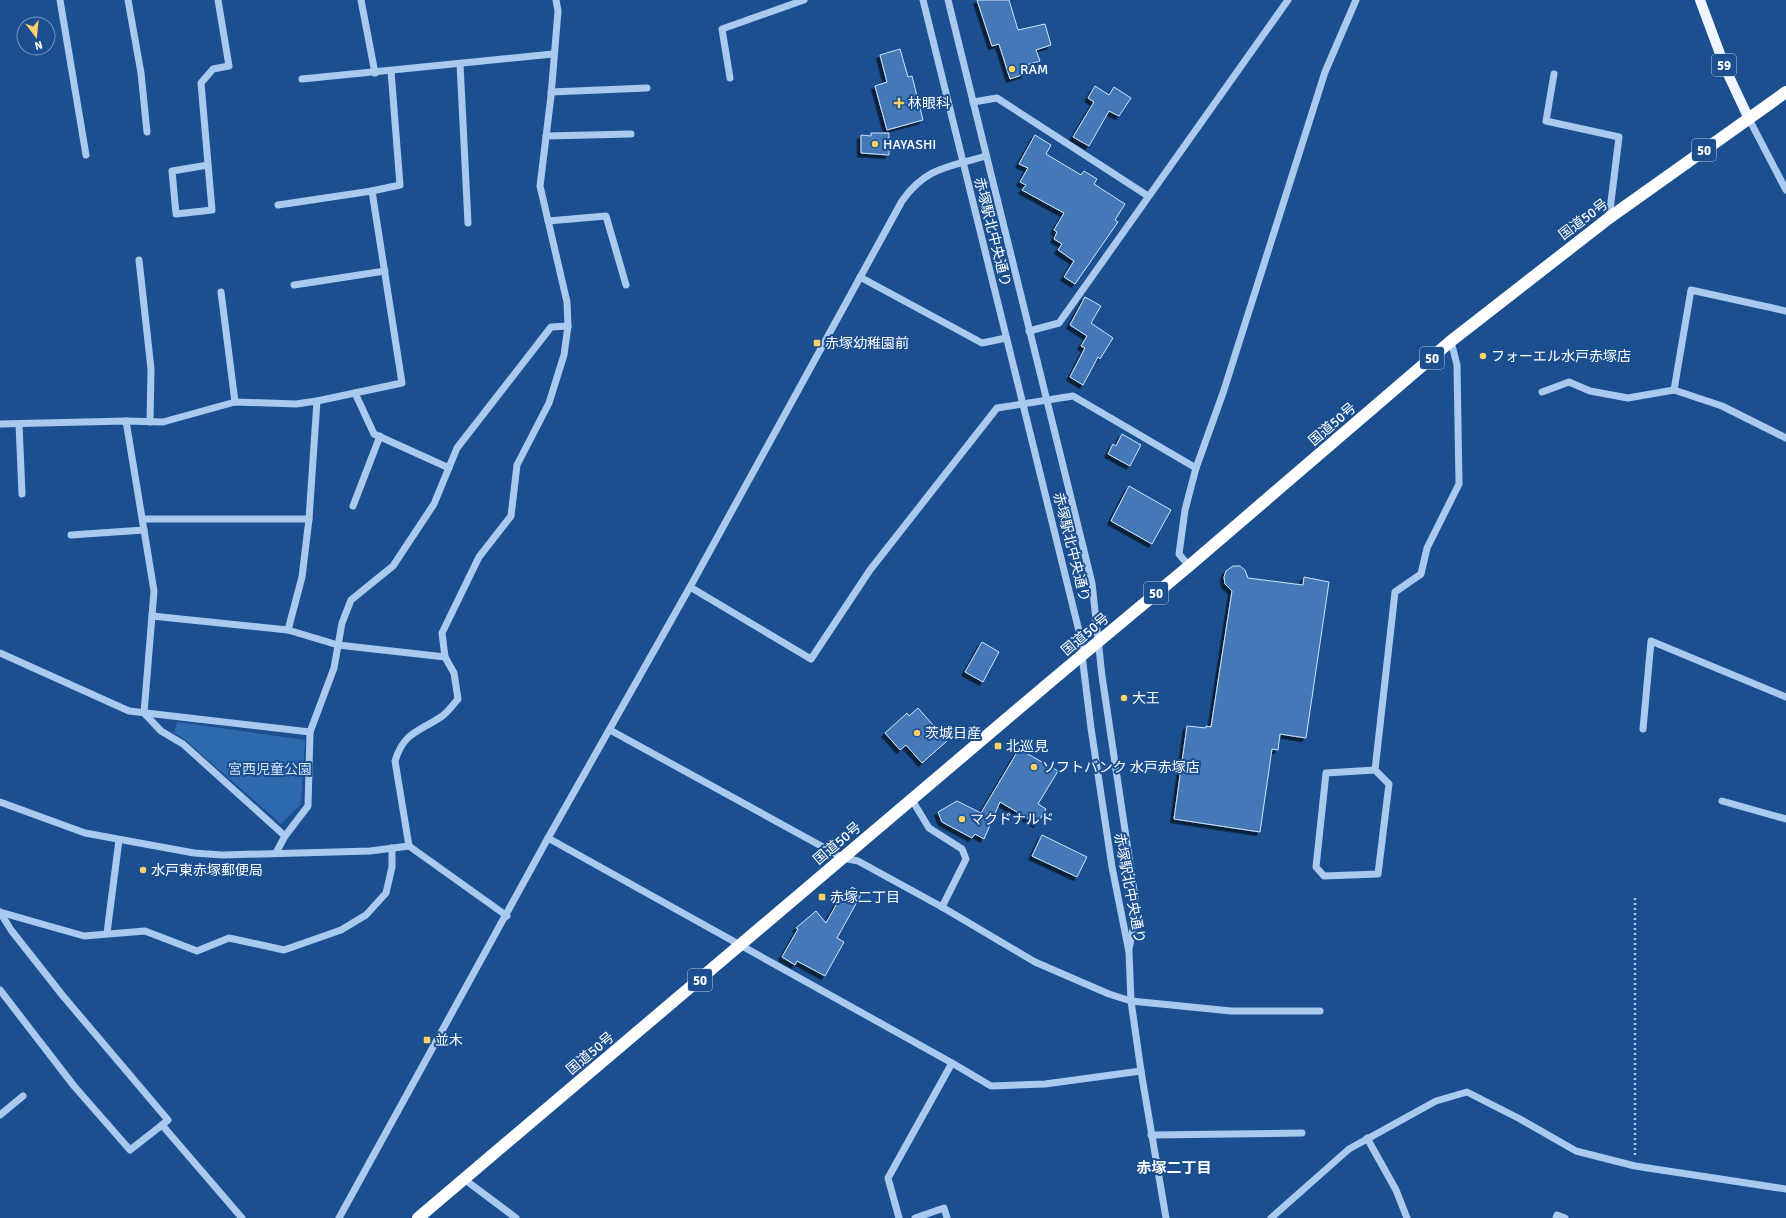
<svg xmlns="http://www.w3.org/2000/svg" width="1786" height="1218" viewBox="0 0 1786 1218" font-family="Signika,'Noto Sans JP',sans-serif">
  <defs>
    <filter id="shadow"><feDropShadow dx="-3.5" dy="3.5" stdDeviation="0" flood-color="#0009"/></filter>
  </defs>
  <rect width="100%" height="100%" fill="#1b4f8f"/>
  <path fill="#2e69ad" d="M 177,722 L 305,740 L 301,804 L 281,824 L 183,738 L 174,733 Z"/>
  <g fill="#4478b7" stroke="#cfe3fa" filter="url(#shadow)">
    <path d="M 977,0 L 1009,0 L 1018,30 L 1045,24 L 1051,45 L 1036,50 L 1040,61 L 1023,66 L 1025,74 L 1010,79 L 999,44 L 992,46 Z"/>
    <path d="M 900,49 L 908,77 L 912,76 L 923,120 L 887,130 L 875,86 L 887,82 L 880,55 Z"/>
    <path d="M 1095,86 L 1109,95 L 1114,87 L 1131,98 L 1119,116 L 1109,111 L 1089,146 L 1073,137 L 1094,102 L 1088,98 Z"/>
    <path d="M 871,133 L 889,133 L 889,155 L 861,153 L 861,135 L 871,136 Z"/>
    <path d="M 1035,135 L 1051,145 L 1046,154 L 1081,175 L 1084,171 L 1097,179 L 1094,184 L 1125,204 L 1115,220 L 1118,222 L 1075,284 L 1064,277 L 1074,261 L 1058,250 L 1062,244 L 1054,239 L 1057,232 L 1054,230 L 1064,213 L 1022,190 L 1026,185 L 1020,182 L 1028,168 L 1019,164 Z"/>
    <path d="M 1085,297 L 1101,306 L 1091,323 L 1113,338 L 1100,359 L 1098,357 L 1083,385 L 1070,377 L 1085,348 L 1081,346 L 1087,336 L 1070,325 Z"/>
    <path d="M 1122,434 L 1141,445 L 1130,466 L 1108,454 L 1113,444 L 1116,446 Z"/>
    <path d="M 1129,486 L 1171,510 L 1152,544 L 1111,521 Z"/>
    <path d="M 1233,566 L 1240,566 L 1245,570 L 1248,578 L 1303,585 L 1304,577 L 1329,582 L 1306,738 L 1280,734 L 1278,750 L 1272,749 L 1260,832 L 1174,819 L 1187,726 L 1206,728 L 1206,726 L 1211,727 L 1232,591 L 1225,584 L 1224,577 L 1226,571 Z"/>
    <path d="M 982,642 L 999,652 L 983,682 L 965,672 Z"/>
    <path d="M 918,708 L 947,741 L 922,763 L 906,745 L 900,750 L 885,733 L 907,713 L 909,716 Z"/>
    <path d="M 1019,749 L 1058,771 L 1038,804 L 1046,809 L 1037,824 L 1000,802 L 984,839 L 975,834 L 972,838 L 942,822 L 938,812 L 957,801 L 981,813 Z"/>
    <path d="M 1042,835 L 1087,857 L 1077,877 L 1032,856 Z"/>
    <path d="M 852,887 L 862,893 L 837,938 L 844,942 L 825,976 L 797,961 L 795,965 L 782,957 L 798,929 L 796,928 L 816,911 L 826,923 L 844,891 L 848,893 Z"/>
  </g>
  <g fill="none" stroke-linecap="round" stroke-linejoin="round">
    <path stroke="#a9c9ee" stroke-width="2.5" stroke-dasharray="2 3" stroke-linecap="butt" d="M 1635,1155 L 1635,897"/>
    <g stroke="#a9c9ee" stroke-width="7">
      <path d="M 60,0 L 86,155"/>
      <path d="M 128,0 L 141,73 L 147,132"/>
      <path d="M 361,0 L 375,73"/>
      <path d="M 923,0 L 1079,631 L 1091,728 L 1112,867 L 1129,952 L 1131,1001 L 1141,1071 L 1166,1218"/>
      <path d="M 948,0 L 1092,583 L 1102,676 L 1135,897 L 1135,920 L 1129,949"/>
      <path d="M 460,64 L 468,223"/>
      <path d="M 1554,74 L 1546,121 L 1619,137 L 1609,218"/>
      <path d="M 730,78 L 722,29 L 804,0"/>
      <path d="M 302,79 L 553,54"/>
      <path d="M 551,92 L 647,88"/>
      <path d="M 973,102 L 997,98 L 1148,196"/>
      <path d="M 1749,119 L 1786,190"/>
      <path d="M 546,136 L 631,134"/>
      <path d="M 208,165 L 172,171 L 176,214 L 212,210 L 201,83 L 213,69 L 229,66 L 218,0"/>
      <path d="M 278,205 L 372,191"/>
      <path d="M 548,221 L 606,216 L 626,285"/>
      <path d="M 139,260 L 151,369 L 150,422"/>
      <path d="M 860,277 L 982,343 L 1006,338"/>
      <path d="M 294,285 L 385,271"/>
      <path d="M 221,292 L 235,402"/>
      <path d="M 1029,331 L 1059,323 L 1288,0"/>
      <path d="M 1674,390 L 1691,290 L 1786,311"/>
      <path d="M 1542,392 L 1569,382 L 1590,391 L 1628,398 L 1674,390 L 1722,406 L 1786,438"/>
      <path d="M 355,393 L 374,434 L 449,468"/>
      <path d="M 126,421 L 154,591 L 144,713 L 161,731 L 183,744 L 285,836"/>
      <path d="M 0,424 L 126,421 L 163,422 L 235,402 L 296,404 L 317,401 L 402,383 L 372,191 L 400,185 L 391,71"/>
      <path d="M 19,424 L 22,494"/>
      <path d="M 353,506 L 380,436"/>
      <path d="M 143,519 L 309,519"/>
      <path d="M 71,535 L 144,530"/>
      <path d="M 1189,566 L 1179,554 L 1185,510 L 1196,468 L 1223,393 L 1325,72 L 1356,0"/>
      <path d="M 690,587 L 811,659 L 870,570 L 997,408 L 1073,396 L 1196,468"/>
      <path d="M 152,616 L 288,630 L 338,645 L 445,657"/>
      <path d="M 288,630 L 302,577 L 309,519 L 317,401"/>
      <path d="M 0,653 L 129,711 L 310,732"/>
      <path d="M 1643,729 L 1651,641 L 1786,697"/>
      <path d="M 610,730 L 843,858 L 858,861 L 942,907 L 1035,962 L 1109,994 L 1131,1001 L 1231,1011 L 1320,1011"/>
      <path d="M 1375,770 L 1326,773 L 1316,867 L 1324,876 L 1378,874 L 1389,784 L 1375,770 L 1395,592 L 1421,574 L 1427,548 L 1459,484 L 1457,365 L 1451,341"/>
      <path d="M 912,800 L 929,828 L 962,849 L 966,859 L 942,907"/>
      <path d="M 1722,801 L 1786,819"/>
      <path d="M 0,802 L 85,833 L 194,853 L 222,855 L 370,851 L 409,846 L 507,916"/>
      <path d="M 548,838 L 952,1063 L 991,1086 L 1045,1084 L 1141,1071"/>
      <path d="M 409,846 L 395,761 C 404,732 418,732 441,717 C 447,713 453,705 458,699 L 454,673 L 445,657 L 442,633 L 479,557 L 511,516 L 517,465 L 549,403 L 564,355 L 568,326 L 567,302 L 540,186 L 551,96 L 558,11 L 556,0"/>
      <path d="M 276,853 L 285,836 L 308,806 L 310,732 L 334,668 L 342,623 L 351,600 L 393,566 L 434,504 L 457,448 L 551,327 L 568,326"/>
      <path d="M 0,912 L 84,936 L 145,931 L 197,951 L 229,938 L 284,950 L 341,930 L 366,915 L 386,893 L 392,867 L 392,848"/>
      <path d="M 0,912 L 11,930 L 63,996 L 168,1120 L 162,1125 L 242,1218"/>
      <path d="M 107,933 L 119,840"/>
      <path d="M 0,990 L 74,1086 L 130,1150 L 162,1125"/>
      <path d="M 0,1115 L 23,1096"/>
      <path d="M 1151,1135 L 1302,1133"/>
      <path d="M 1367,1138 L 1396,1190 L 1407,1218"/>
      <path d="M 464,1179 L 516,1218"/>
      <path d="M 339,1218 L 548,838 L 690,587 L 902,201 C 926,167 949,167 986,156"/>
      <path d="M 899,1218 L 888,1178 L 952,1063"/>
      <path d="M 915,1218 L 944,1208 L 947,1218"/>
      <path d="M 1271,1218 L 1349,1149 L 1436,1101 L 1467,1092 L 1520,1119 L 1576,1151 L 1635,1166 L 1786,1189"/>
      <path d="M 1556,1218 L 1557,1215 L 1565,1218"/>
    </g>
    <path stroke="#f0f6ff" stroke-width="10" d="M 1700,0 L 1726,70 L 1749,119"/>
    <path stroke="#fff" stroke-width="12" d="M 418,1218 L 1056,677 L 1189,566 L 1451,341 L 1609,218 L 1786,92"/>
  </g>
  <g fill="#ffd166" stroke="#1b4f8f" stroke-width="1.5">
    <circle cx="1012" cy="69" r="4"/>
    <path d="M897 97h4v4h4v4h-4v4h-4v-4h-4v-4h4z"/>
    <circle cx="875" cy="144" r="4"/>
    <rect x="813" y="339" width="8" height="8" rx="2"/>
    <circle cx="1483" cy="356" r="4"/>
    <circle cx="1124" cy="698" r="4"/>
    <circle cx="917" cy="733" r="4"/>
    <rect x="994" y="742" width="8" height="8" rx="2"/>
    <circle cx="1034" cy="767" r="4"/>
    <circle cx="962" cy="819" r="4"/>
    <circle cx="143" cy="870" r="4"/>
    <rect x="818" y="893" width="8" height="8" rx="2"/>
    <rect x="423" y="1036" width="8" height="8" rx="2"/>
  </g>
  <g text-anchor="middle" stroke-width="4" stroke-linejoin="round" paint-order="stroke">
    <g fill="#1b4f8f" stroke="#bbcadd" stroke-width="1">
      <rect x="1712" y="54" width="24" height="22" rx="3"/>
      <rect x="1692" y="139" width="24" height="22" rx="3"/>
      <rect x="1420" y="347" width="24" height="22" rx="3"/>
      <rect x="1144" y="582" width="24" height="22" rx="3"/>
      <rect x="688" y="969" width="24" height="22" rx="3"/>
    </g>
    <g font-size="13" font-weight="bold" fill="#fff">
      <text x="1724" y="70">59</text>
      <text x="1704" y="155">50</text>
      <text x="1432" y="363">50</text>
      <text x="1156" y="598">50</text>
      <text x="700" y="985">50</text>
    </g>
    <g font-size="14" fill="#fff" stroke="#1b4f8f" text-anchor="start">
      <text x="1020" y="74">RAM</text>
      <text x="908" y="108">林眼科</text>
      <text x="883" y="149">HAYASHI</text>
      <text x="825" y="348">赤塚幼稚園前</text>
      <text x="1491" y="361">フォーエル水戸赤塚店</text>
      <text x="1132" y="703">大王</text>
      <text x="925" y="738">茨城日産</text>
      <text x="1006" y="751">北巡見</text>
      <text x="1042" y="772">ソフトバンク 水戸赤塚店</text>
      <text x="970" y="824">マクドナルド</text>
      <text x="151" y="875">水戸東赤塚郵便局</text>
      <text x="830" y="902">赤塚二丁目</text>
      <text x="435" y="1045">並木</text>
    </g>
    <g font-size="14" fill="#fff" stroke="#1b4f8f">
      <text transform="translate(1583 219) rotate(-37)" y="5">国道50号</text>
      <text transform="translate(993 232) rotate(76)" y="5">赤塚駅北中央通り</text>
      <text transform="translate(1332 424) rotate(-41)" y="5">国道50号</text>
      <text transform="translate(1072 547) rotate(76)" y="5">赤塚駅北中央通り</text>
      <text transform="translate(1085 634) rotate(-40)" y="5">国道50号</text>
      <text transform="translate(837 843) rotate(-40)" y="5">国道50号</text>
      <text transform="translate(1130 888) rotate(79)" y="5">赤塚駅北中央通り</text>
      <text transform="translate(590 1053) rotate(-40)" y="5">国道50号</text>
    </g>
    <g font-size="14" fill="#cfe3fa" stroke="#1b4f8f">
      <text x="270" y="774">宮西児童公園</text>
    </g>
    <g font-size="15" font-weight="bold" fill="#fff" stroke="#1b4f8f">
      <text x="1174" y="1173">赤塚二丁目</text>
    </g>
  </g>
  <g transform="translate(36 36) rotate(164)"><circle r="19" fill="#1b4f8f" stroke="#7695bc"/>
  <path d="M0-3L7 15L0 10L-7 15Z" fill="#ffd166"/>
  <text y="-6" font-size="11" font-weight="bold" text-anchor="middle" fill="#ffffff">N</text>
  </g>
</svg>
